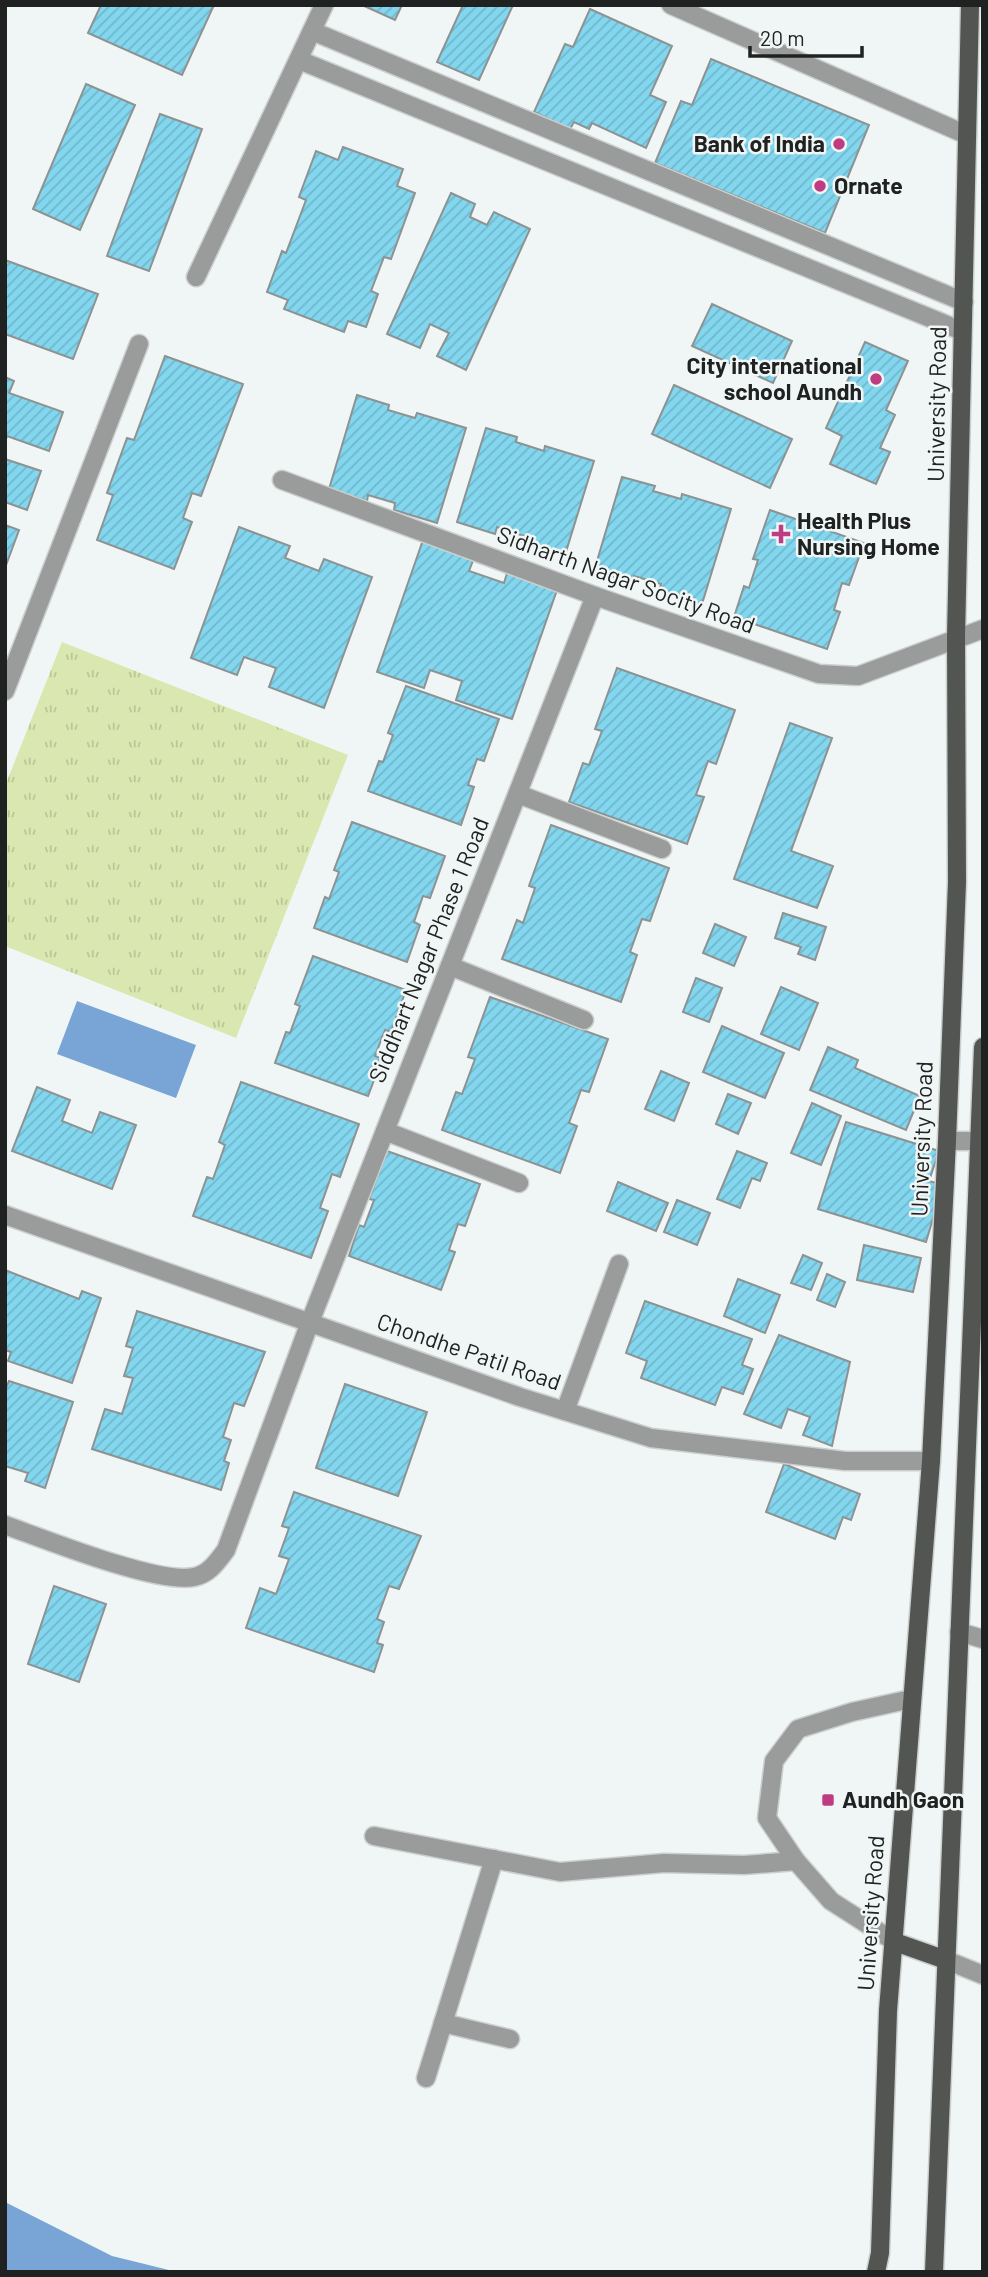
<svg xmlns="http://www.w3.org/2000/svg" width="988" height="2277" viewBox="0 0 988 2277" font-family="Barlow,sans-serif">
  <defs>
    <pattern id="park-tufts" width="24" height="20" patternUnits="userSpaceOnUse" patternTransform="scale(1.75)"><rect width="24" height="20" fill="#dae7b0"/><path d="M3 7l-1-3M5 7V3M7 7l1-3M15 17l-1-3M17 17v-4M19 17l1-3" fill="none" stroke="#bbc697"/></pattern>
    <pattern id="building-hatch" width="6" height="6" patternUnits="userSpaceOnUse" patternTransform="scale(1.75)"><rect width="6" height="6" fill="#82d6ee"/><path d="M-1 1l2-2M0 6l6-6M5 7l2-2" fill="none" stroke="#70b7cc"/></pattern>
  </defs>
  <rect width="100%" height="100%" fill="#f0f6f5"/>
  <path fill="url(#park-tufts)" d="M 62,642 L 348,755 L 236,1038 L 5,946 L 5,786 Z"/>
  <g fill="#78a4d6">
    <path d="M 77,1001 L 196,1045 L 176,1098 L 57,1054 Z"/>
    <path d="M 5,2202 L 112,2256 L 177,2272 L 5,2272 Z"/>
  </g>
  <g fill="url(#building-hatch)" stroke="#8d9293" stroke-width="2">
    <path d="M 101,5 L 214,5 L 182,75 L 88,33 Z"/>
    <path d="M 362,5 L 402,5 L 395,20 Z"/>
    <path d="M 463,5 L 513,5 L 479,80 L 437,62 Z"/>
    <path d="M 590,9 L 672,46 L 650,95 L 666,102 L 646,148 L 592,123 L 589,129 L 574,122 L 570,129 L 534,112 L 565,44 L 573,47 Z"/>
    <path d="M 711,59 L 869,125 L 825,233 L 655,163 L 681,101 L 692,105 Z"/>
    <path d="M 86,84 L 135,105 L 80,230 L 33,209 Z"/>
    <path d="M 160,114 L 202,129 L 149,271 L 107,256 Z"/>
    <path d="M 343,147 L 403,169 L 397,186 L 415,193 L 391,259 L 384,257 L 371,291 L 378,294 L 366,327 L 348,321 L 344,332 L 284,309 L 288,300 L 267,292 L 282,251 L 286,253 L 306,200 L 299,197 L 316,151 L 338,160 Z"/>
    <path d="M 451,193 L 475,204 L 470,217 L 487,225 L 494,212 L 530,229 L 466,370 L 437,356 L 449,333 L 430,324 L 420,348 L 387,334 Z"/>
    <path d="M 5,260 L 98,294 L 73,359 L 5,334 Z"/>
    <path d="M 712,304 L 792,341 L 773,383 L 692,346 Z"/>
    <path d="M 865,342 L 908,361 L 886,410 L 895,415 L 880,448 L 890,452 L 876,484 L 830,464 L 842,436 L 826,428 Z"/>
    <path d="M 165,356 L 243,384 L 201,496 L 192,493 L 183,518 L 192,522 L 174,569 L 97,540 L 113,495 L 107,493 L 127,438 L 134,440 Z"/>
    <path d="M 5,377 L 14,381 L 9,393 L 63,412 L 49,451 L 7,436 L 5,442 Z"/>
    <path d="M 674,385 L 792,439 L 770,488 L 652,434 Z"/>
    <path d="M 357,395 L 389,405 L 388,410 L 415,418 L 417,413 L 466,428 L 437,523 L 394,510 L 395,503 L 368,495 L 367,501 L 329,489 Z"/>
    <path d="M 486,428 L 517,437 L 516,442 L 544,451 L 545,446 L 594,461 L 565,555 L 522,542 L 524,536 L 497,527 L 495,534 L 457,522 Z"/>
    <path d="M 5,459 L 41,471 L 27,510 L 5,502 Z"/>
    <path d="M 622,477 L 655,486 L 653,491 L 681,499 L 682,494 L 731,509 L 702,604 L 659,591 L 661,584 L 634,576 L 632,582 L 594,571 Z"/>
    <path d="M 770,510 L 864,543 L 849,585 L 842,583 L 834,610 L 840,612 L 827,649 L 734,617 L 744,586 L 749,588 L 758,560 L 753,559 Z"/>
    <path d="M 5,525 L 19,530 L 5,568 Z"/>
    <path d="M 239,527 L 290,546 L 285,558 L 319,571 L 324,559 L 372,577 L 324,708 L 269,687 L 276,668 L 244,657 L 237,675 L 191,658 Z"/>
    <path d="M 423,540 L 474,558 L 469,571 L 504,583 L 508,570 L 558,587 L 512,719 L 456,700 L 462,681 L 430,670 L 424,688 L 377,672 Z"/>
    <path d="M 617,668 L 735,710 L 716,764 L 708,761 L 696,795 L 704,797 L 687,844 L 569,802 L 583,763 L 589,765 L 602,731 L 595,729 Z"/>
    <path d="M 406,686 L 499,719 L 484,761 L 477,759 L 468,785 L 474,787 L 461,825 L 368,791 L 379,761 L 383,762 L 393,735 L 388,733 Z"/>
    <path d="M 790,723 L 832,738 L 791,851 L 833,866 L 817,908 L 734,879 Z"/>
    <path d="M 352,822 L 445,856 L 430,898 L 423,896 L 414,922 L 420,925 L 407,962 L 314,928 L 325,897 L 329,899 L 339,872 L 334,870 Z"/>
    <path d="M 551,825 L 669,868 L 650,921 L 642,919 L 630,952 L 637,955 L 621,1002 L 502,959 L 517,920 L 523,923 L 535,888 L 529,886 Z"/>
    <path d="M 783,913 L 826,927 L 815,960 L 798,954 L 801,947 L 775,938 Z"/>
    <path d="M 715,924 L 746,937 L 734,966 L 703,953 Z"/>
    <path d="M 313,956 L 406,990 L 391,1032 L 385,1030 L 375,1056 L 382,1059 L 368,1096 L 275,1063 L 286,1032 L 290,1033 L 300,1006 L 295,1004 Z"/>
    <path d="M 696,978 L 722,988 L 709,1022 L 683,1012 Z"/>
    <path d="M 781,987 L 818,1003 L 799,1050 L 761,1034 Z"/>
    <path d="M 490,997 L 608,1039 L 589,1092 L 581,1090 L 569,1123 L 577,1126 L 560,1173 L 442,1130 L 456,1092 L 462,1094 L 475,1059 L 468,1057 Z"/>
    <path d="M 722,1026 L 784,1053 L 765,1098 L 703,1072 Z"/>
    <path d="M 828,1047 L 858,1060 L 855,1068 L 920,1096 L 906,1130 L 810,1090 Z"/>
    <path d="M 661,1071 L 689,1083 L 674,1121 L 645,1109 Z"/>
    <path d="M 241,1082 L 359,1124 L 340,1177 L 332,1174 L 320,1208 L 328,1211 L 311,1258 L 193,1216 L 207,1177 L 213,1179 L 225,1145 L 219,1142 Z"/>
    <path d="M 37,1087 L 70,1100 L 62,1121 L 92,1133 L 100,1112 L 136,1125 L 112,1189 L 12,1151 Z"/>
    <path d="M 728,1094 L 751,1103 L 738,1134 L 716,1124 Z"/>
    <path d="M 812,1103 L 841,1116 L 821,1165 L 791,1153 Z"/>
    <path d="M 846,1122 L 939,1151 L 929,1181 L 943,1185 L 926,1242 L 818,1209 Z"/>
    <path d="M 387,1151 L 480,1184 L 465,1226 L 458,1224 L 449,1250 L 455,1252 L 441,1290 L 349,1256 L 359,1225 L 364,1227 L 374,1200 L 369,1199 Z"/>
    <path d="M 737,1151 L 767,1163 L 760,1181 L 752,1178 L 740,1208 L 717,1199 Z"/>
    <path d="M 618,1182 L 668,1203 L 656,1231 L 607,1211 Z"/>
    <path d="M 677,1200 L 710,1213 L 697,1245 L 664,1232 Z"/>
    <path d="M 864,1245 L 921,1258 L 913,1292 L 857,1280 Z"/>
    <path d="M 803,1255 L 822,1263 L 811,1290 L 791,1283 Z"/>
    <path d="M 5,1270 L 79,1299 L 82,1291 L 101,1298 L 72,1383 L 8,1361 L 11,1352 L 5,1350 Z"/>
    <path d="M 827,1274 L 845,1282 L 835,1307 L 817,1300 Z"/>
    <path d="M 738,1279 L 780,1295 L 765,1333 L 724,1316 Z"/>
    <path d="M 645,1301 L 752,1339 L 742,1365 L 753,1369 L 743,1394 L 722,1387 L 715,1405 L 641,1378 L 647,1361 L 626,1353 Z"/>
    <path d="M 137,1311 L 265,1352 L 244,1406 L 234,1403 L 223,1437 L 231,1440 L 224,1461 L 229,1463 L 221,1490 L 92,1449 L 105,1409 L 122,1414 L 133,1378 L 124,1376 L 133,1348 L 126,1346 Z"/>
    <path d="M 779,1335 L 850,1362 L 832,1446 L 803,1435 L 810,1417 L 788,1409 L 781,1428 L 744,1414 Z"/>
    <path d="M 9,1381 L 73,1402 L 45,1488 L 25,1481 L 28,1473 L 5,1466 L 5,1390 Z"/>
    <path d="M 345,1384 L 427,1412 L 398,1496 L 316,1468 Z"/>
    <path d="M 784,1464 L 860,1494 L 851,1520 L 843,1517 L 835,1539 L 766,1512 Z"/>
    <path d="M 294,1492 L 421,1536 L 399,1589 L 389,1586 L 377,1619 L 384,1622 L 377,1643 L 383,1645 L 374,1672 L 246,1628 L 260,1588 L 276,1594 L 289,1559 L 279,1556 L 289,1528 L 282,1526 Z"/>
    <path d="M 54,1586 L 106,1604 L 79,1682 L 28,1664 Z"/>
  </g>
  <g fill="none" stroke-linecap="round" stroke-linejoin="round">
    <g stroke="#cbd0cf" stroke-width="21">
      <g id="service">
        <path d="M 671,5 L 967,135"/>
        <path d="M 312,31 L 964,302"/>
        <path d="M 299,60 L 962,331"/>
        <path d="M 196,277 L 324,5"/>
        <path d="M 5,1525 C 44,1539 159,1585 194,1577 C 209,1574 217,1562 226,1550 L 310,1322"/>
        <path d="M 374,1836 L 560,1872 L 664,1863 L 744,1865 L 796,1861"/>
        <path d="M 895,1942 L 831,1901 L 796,1861 L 767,1818 L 774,1761 L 798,1729 L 852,1712 L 911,1699"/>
        <path d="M 443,2023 L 510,2039"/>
        <path d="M 426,2078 L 494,1859"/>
      </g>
    </g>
    <g stroke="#cbd0cf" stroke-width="21">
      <g id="minor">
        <path d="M 282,480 L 595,596 L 819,674 L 858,676 L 983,629"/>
        <path d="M 5,691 L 139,344"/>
        <path d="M 518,794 L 662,849"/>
        <path d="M 450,966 L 584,1020"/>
        <path d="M 385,1131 L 519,1183"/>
        <path d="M 947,1141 L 983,1141"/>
        <path d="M 5,1215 L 520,1397 L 651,1438 L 845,1461 L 931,1461"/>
        <path d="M 310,1322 L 595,596"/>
        <path d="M 565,1411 L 619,1264"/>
        <path d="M 959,1632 L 983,1639"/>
        <path d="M 946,1960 L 983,1975"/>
      </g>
    </g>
    <g stroke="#cbd0cf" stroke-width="21">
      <g id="primary">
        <path d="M 895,1942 L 946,1960"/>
        <path d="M 876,2272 L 880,2253 L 888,2011 L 931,1461 L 947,1141 L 957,882 L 956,637 L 970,5"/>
        <path d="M 934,2272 L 983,1047"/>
      </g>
    </g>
    <use href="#service" stroke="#9a9c9b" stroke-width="18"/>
    <use href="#minor" stroke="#9a9c9b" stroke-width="18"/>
    <use href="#primary" stroke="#525552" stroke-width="18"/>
  </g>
  <g fill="#c03c82" stroke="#f0f6f5" stroke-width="2.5">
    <circle cx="839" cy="144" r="7"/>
    <circle cx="820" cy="186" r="7"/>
    <circle cx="876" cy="379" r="7"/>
    <path d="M777.5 523.5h7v7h7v7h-7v7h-7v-7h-7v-7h7z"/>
    <rect x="821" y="1793" width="14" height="14" rx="3.5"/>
  </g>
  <g text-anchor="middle" stroke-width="5" stroke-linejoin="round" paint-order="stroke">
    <g font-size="23" font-weight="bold" fill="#202221" stroke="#f0f6f5" text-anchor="start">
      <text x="825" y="152" text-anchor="end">Bank of India</text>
      <text x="834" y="194">Ornate</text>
      <text x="862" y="374" text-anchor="end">City international<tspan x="862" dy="26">school Aundh</tspan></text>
      <text x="797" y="529">Health Plus<tspan x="797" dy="26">Nursing Home</tspan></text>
      <text x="842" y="1808">Aundh Gaon</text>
    </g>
    <g font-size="23" fill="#202221" stroke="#f0f6f5">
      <text transform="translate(937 404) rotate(-89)" y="8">University Road</text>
      <text transform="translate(626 580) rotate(20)" y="8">Sidharth Nagar Socity Road</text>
      <text transform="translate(429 950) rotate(-68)" y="8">Siddhart Nagar Phase 1 Road</text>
      <text transform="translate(922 1139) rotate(-88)" y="8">University Road</text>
      <text transform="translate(469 1352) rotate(19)" y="8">Chondhe Patil Road</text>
      <text transform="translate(871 1913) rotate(-86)" y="8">University Road</text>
    </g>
  </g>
  <rect width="988" height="2277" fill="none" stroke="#202221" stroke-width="14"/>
  <path d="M750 46v10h112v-10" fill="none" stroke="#202221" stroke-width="3.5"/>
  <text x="760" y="46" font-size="21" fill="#202221" stroke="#f0f6f5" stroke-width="5" paint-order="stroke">20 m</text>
</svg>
